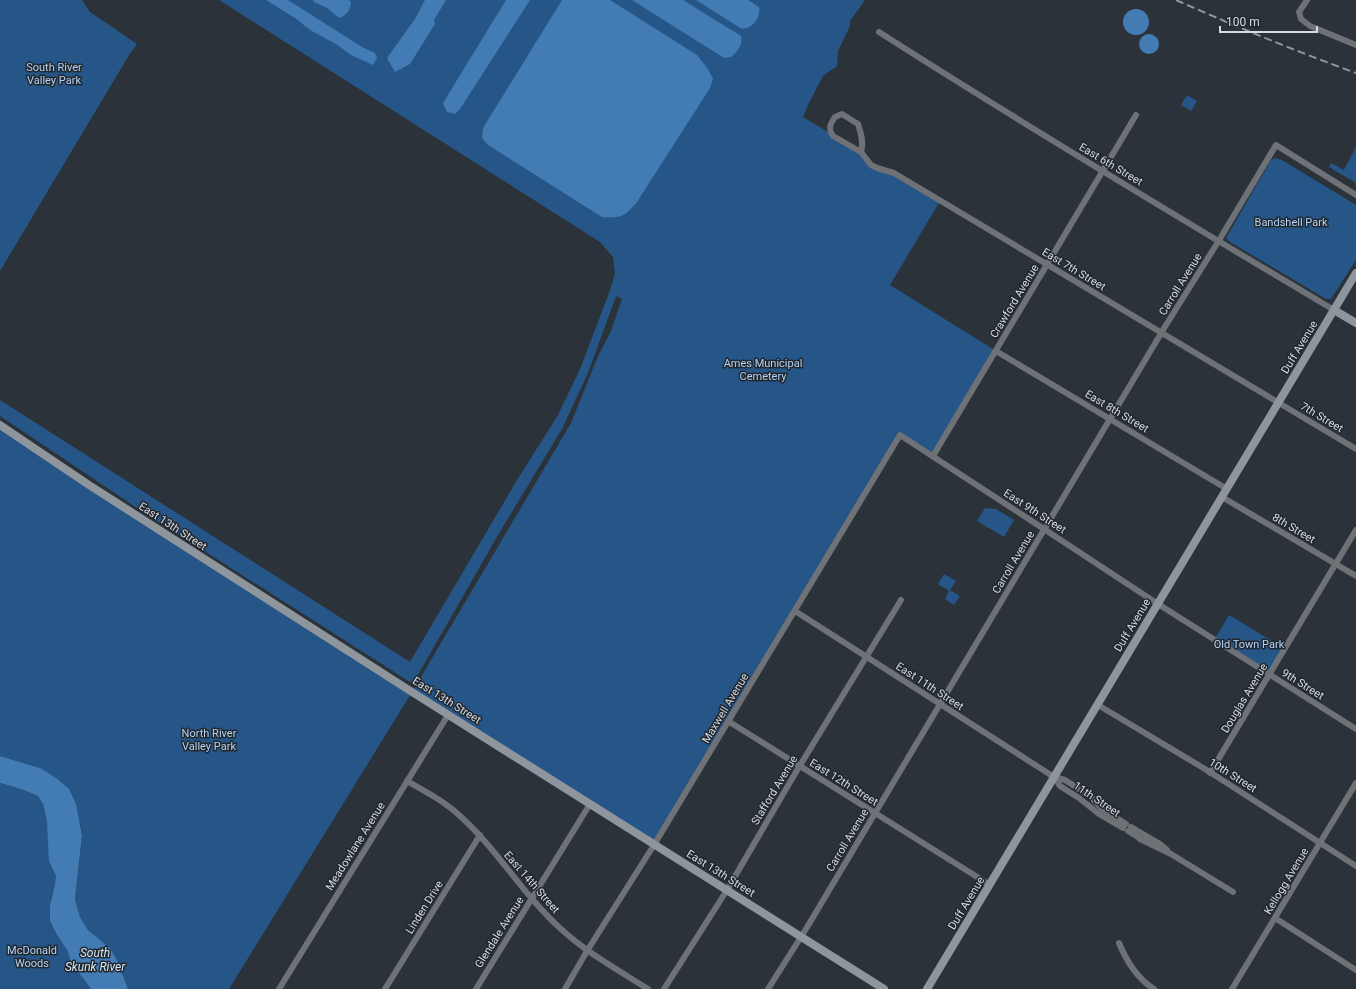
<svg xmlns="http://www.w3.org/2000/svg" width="1356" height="989" viewBox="0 0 1356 989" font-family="Roboto,sans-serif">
  <rect width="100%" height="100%" fill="#2b323a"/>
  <g fill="#255687">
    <path d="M 0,0 L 82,0 L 90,12 L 137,44 L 129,55 L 0,271 Z"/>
    <path d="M 219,0 L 865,0 L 850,21 L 850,26 L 838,51 L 837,66 L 823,76 L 809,103 L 803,117 L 850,145 L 865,159 L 940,201 L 890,285 L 996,351 L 933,456 L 900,436 L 654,845 L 412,692 L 229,989 L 128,989 L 117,961 L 110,948 L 88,930 L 80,917 L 75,899 L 82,835 L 80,822 L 40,768 L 0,756 L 0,425 L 412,692 L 571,423 L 598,356 L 611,331 L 622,299 L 616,296 L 588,373 L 562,429 L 498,535 L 415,680 L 410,682 L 140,510 L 0,416 L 0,400 L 410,662 L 517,480 L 558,415 L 580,369 L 609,293 L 615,274 L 613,257 L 600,242 Z"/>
    <path d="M 1187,95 L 1197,101 L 1191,111 L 1181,105 Z"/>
    <path d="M 1356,147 L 1356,183 L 1329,167 L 1331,163 L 1344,170 Z"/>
    <path d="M 1275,158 L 1282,160 L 1356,205 L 1356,260 L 1331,299 L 1326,299 L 1230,242 L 1226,238 L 1271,160 Z"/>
    <path d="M 985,508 L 996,509 L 1014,520 L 1004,537 L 977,521 Z"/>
    <path d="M 944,574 L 956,581 L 950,590 L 960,596 L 954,605 L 945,599 L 949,591 L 938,584 Z"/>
    <path d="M 1229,615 L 1285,649 L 1269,675 L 1214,640 Z"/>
    <path d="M 0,783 L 21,789 L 38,796 L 43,804 L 47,822 L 52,868 L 56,876 L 54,889 L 50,905 L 50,921 L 57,935 L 67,950 L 71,962 L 91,989 L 0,989 Z"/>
  </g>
  <g fill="#437bb5">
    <path d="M 266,0 L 288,0 L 362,47 L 375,53 L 377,58 L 373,65 L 351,55 L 336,44 L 310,30 L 295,18 Z"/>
    <path d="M 313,0 L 348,0 L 351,2 C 351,9 346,16 339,18 L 327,8 L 314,2 Z"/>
    <path d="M 425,0 L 446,0 L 434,20 L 435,24 L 410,64 L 395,72 L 387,58 L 415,19 Z"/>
    <path d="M 506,0 L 530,0 L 460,109 L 455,114 L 447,112 L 443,103 Z"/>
    <path d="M 562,0 L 610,0 L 697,55 L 708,69 L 713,79 L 710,88 L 637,202 C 624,217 622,218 602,217 L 488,145 L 482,138 L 483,128 Z"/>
    <path d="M 632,0 L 683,0 L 741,36 C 743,45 737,52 731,57 L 724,58 Z"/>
    <path d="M 696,0 L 748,0 L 759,7 C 761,14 756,24 749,27 C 748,28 743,28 742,29 Z"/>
    <circle cx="1136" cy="22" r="13"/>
    <circle cx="1149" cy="44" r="10"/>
    <path d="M 0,756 L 40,768 L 56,778 L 69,789 L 76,804 L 82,835 L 75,899 L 80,917 L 88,930 L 110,948 L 117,960 L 128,989 L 91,989 L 71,962 L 67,950 L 57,935 L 50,921 L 50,905 L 54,889 L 56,876 L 49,861 L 47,822 L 43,804 L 38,796 L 21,789 L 0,783 Z"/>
  </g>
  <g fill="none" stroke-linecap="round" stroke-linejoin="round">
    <g stroke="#6e7175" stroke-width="6">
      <path d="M 1307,0 L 1299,12 L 1301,19 L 1310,26 L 1356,45"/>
      <path d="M 879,32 C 1029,128 1181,219 1334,310"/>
      <path d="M 861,152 C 864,143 861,133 858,124 L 842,114 L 835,117 C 830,124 828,129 833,136 L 861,152 L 871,165 L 877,168 L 894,173 L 1356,449"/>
      <path d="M 996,351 L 1227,489"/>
      <path d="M 933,456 L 1136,115"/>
      <path d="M 1222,497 L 1356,576"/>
      <path d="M 795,611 L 1054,777 L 1065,780 L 1079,789 L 1090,796 L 1102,809 L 1126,824"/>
      <path d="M 1098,705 L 1205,769 L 1356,866"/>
      <path d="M 728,721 L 990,885"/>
      <path d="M 1210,773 L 1356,530"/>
      <path d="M 1054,777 L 1060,786 L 1079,798 L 1099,814 L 1123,828"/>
      <path d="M 407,781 C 425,791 445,802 460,816 C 498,850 523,895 561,929 C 587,953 618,970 648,989"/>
      <path d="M 1131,827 L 1160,844 L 1167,850"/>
      <path d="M 1128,831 L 1138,837"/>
      <path d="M 1140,839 L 1171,854 L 1233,892"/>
      <path d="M 1275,918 L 1356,970"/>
      <path d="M 1119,943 C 1126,960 1138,979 1154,989"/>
      <path d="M 279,989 L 448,715"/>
      <path d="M 385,989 L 480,835"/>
      <path d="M 476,989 L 590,804"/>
      <path d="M 565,989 L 587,951 L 654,845 L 900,435 L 1044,529 L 1158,604 L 1356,729"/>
      <path d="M 664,989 L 727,890 L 796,772 L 901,600"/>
      <path d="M 768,989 L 806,929 L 1166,325 L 1218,242 L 1276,145 L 1356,195"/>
      <path d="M 1232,989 L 1356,783"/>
    </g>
    <g stroke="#8f959c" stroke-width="8">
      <path d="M 1334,310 L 1356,323"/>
      <path d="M 0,425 L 89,485 L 412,692 L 884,989"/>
      <path d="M 927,989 L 1356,273"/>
    </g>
    <path stroke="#91969c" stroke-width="2" stroke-dasharray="8 4" stroke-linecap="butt" d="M 1176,0 C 1235,26 1295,51 1356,73"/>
  </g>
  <g text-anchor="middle" stroke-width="3" stroke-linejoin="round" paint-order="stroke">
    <g font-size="11" fill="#b4d1f2" stroke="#212830">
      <text x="54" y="71">South River<tspan x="54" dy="13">Valley Park</tspan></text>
      <text x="1291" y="226">Bandshell Park</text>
      <text x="763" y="367">Ames Municipal<tspan x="763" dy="13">Cemetery</tspan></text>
      <text x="1249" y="648">Old Town Park</text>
      <text x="209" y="737">North River<tspan x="209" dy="13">Valley Park</tspan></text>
      <text x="32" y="954">McDonald<tspan x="32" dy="13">Woods</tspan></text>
    </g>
    <g font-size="11" fill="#d7dbe0" stroke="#212830">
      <text transform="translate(1111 164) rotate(31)" y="4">East 6th Street</text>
      <text transform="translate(1074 269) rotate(31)" y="4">East 7th Street</text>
      <text transform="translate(1180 284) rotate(-58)" y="4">Carroll Avenue</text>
      <text transform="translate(1014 301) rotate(-59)" y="4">Crawford Avenue</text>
      <text transform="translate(1299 347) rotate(-59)" y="4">Duff Avenue</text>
      <text transform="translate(1117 411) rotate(31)" y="4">East 8th Street</text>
      <text transform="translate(1322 417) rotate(31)" y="4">7th Street</text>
      <text transform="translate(1035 511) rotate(33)" y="4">East 9th Street</text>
      <text transform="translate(173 526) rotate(33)" y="4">East 13th Street</text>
      <text transform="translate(1294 528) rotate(31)" y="4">8th Street</text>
      <text transform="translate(1013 562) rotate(-59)" y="4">Carroll Avenue</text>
      <text transform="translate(1132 625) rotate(-59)" y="4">Duff Avenue</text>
      <text transform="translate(1303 684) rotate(32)" y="4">9th Street</text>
      <text transform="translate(930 686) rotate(33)" y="4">East 11th Street</text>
      <text transform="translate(1244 698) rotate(-59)" y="4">Douglas Avenue</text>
      <text transform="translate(447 700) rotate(32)" y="4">East 13th Street</text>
      <text transform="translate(725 708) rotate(-59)" y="4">Maxwell Avenue</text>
      <text transform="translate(1233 775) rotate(32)" y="4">10th Street</text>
      <text transform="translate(844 782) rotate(32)" y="4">East 12th Street</text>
      <text transform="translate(774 790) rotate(-59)" y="4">Stafford Avenue</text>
      <text transform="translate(1097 799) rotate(34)" y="4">11th Street</text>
      <text transform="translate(847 840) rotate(-59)" y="4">Carroll Avenue</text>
      <text transform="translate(355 846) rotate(-58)" y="4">Meadowlane Avenue</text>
      <text transform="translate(721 873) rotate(32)" y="4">East 13th Street</text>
      <text transform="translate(1286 881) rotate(-59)" y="4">Kellogg Avenue</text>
      <text transform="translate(532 882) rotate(49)" y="4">East 14th Street</text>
      <text transform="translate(966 903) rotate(-59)" y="4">Duff Avenue</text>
      <text transform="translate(424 907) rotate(-58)" y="4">Linden Drive</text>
      <text transform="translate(499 932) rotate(-58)" y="4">Glendale Avenue</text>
    </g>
    <g font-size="12" font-style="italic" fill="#d6e5f5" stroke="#212830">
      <text x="95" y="957">South<tspan x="95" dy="14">Skunk River</tspan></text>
    </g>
  </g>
  <path d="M1220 26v6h97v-6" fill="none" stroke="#d7dbe0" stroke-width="2"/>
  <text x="1226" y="26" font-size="12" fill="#d7dbe0" stroke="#212830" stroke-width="3" paint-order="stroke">100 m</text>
</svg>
